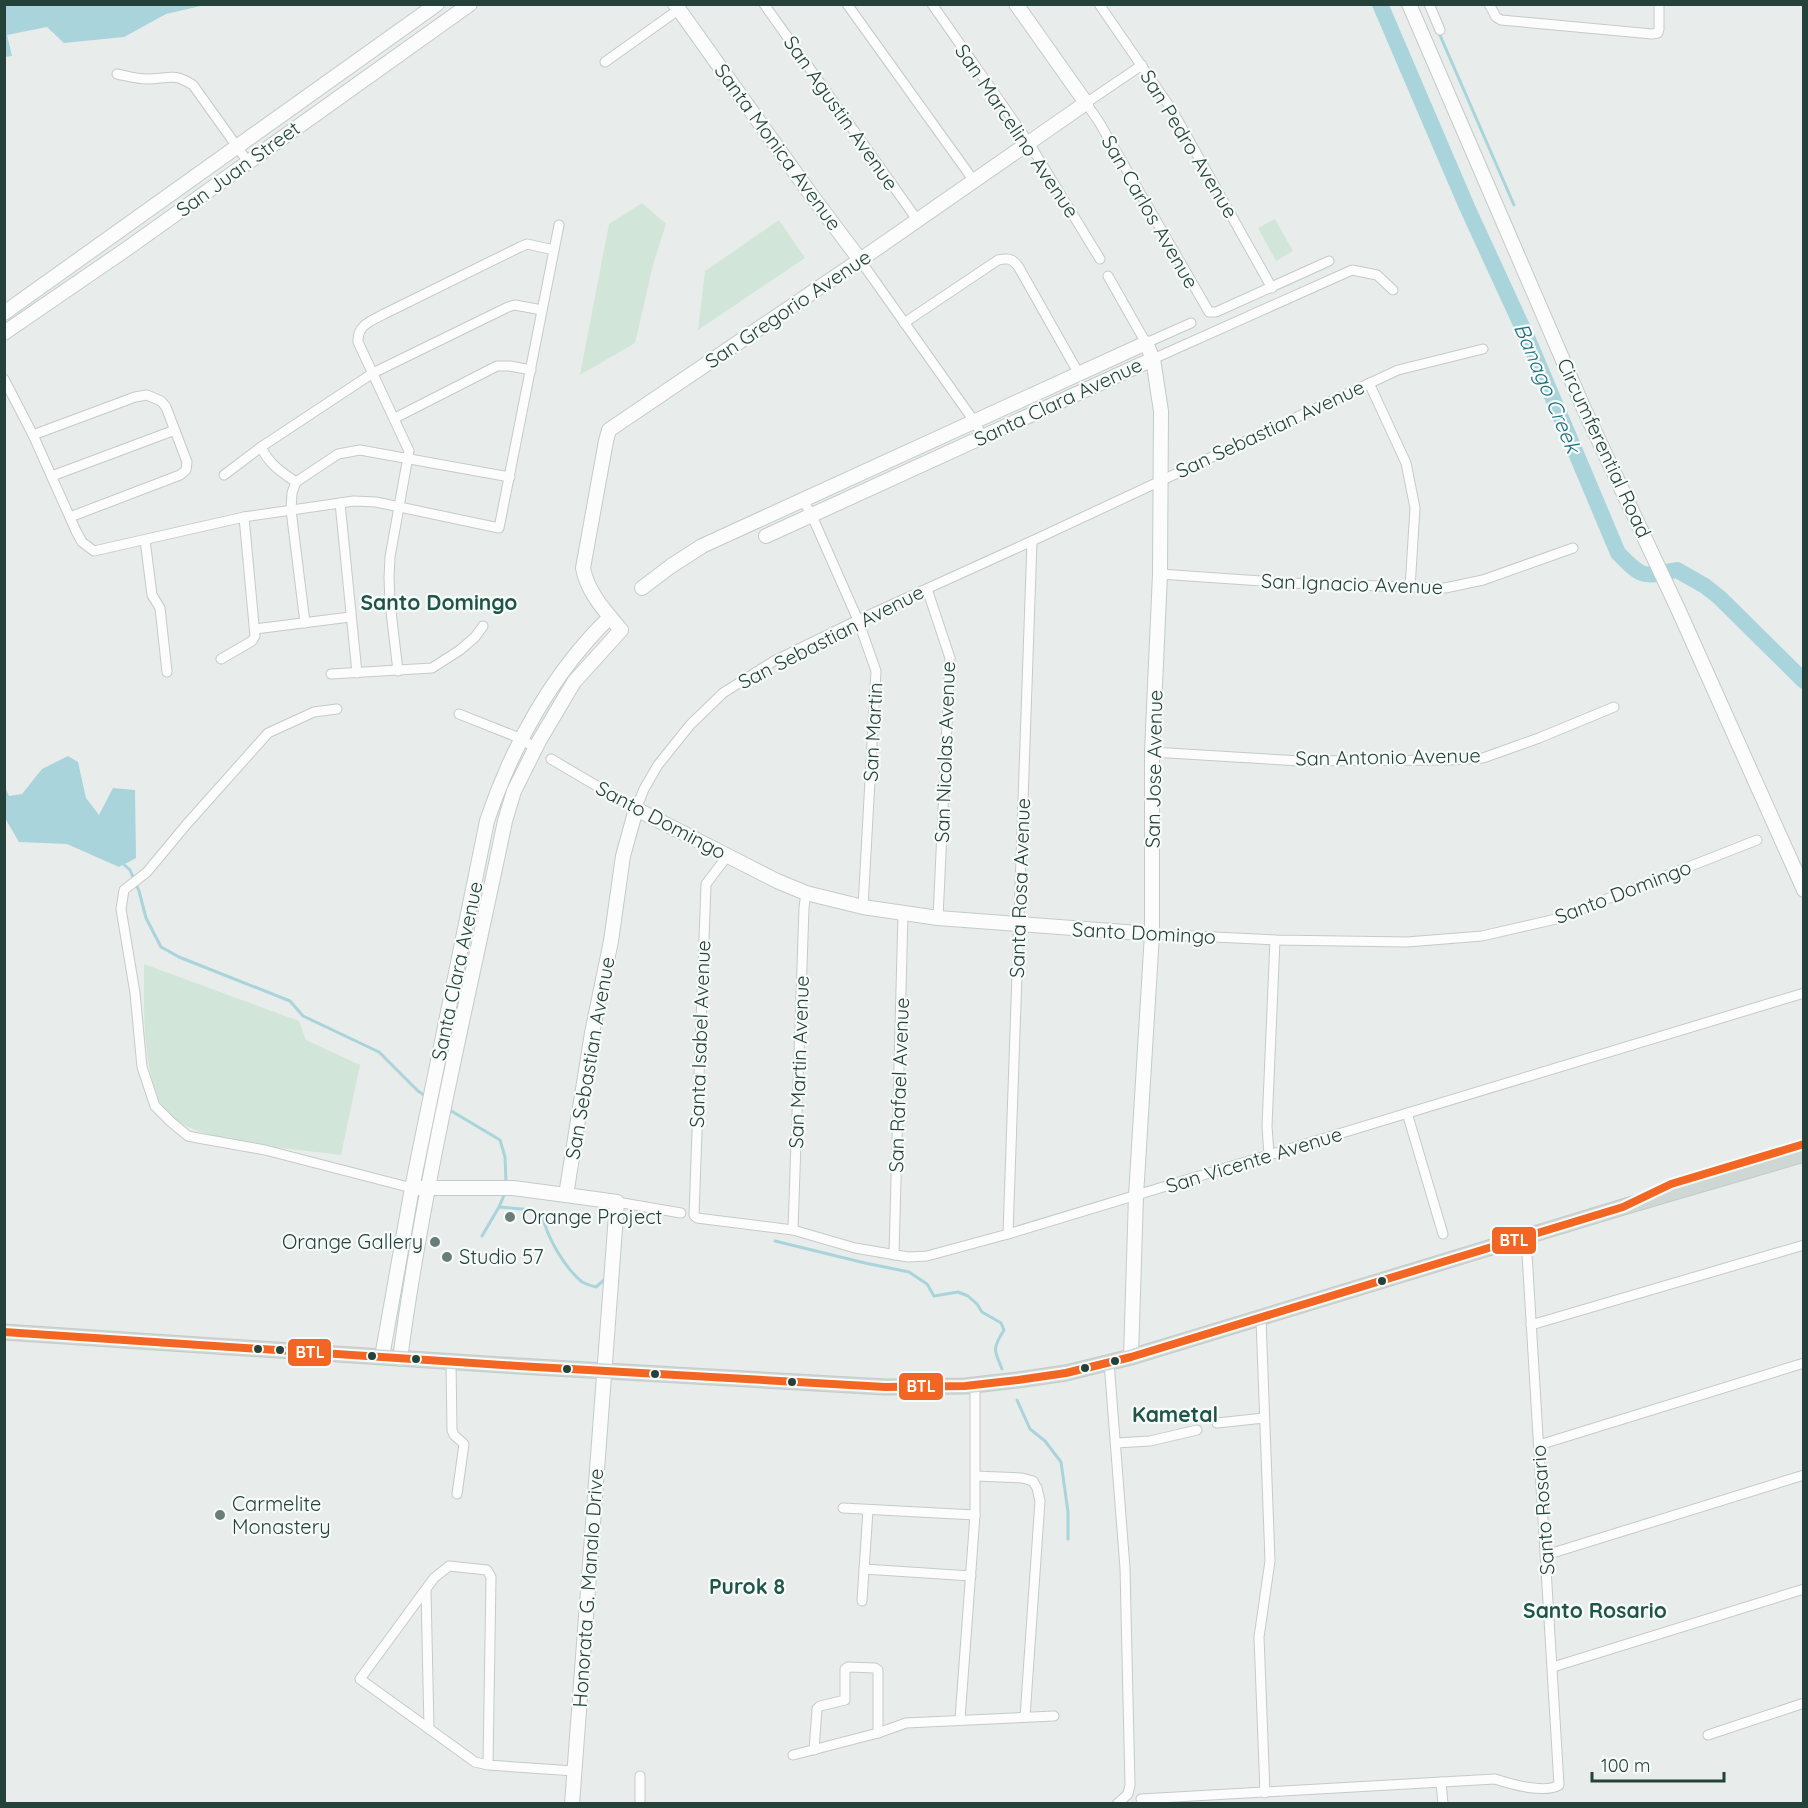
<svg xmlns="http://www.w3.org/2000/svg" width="1808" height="1808" viewBox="0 0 1808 1808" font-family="Quicksand,sans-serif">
  <rect width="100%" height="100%" fill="#e8edeb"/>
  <g fill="#d1e6d8">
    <path d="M 642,203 L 666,224 L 653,265 L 635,343 L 580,375 L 609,224 Z"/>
    <path d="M 1275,219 L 1293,251 L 1276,261 L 1258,228 Z"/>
    <path d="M 779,220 L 805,258 L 698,330 L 705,271 Z"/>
    <path d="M 144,964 L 299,1021 L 306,1040 L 360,1065 L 341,1155 C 300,1149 187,1143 163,1109 C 160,1104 158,1097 156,1092 C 142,1051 144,1007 144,964 Z"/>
  </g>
  <g fill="#a9d4db">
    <path d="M 4,5 L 5,4 L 205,5 L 166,14 L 124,37 L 64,43 L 47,27 L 7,35 L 12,56 L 5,57 Z"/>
    <path d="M 68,756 L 78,762 L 86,798 L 99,815 L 113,788 L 135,790 L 136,858 L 119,867 L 67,844 L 19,842 L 5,818 L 5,787 L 9,796 L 22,794 L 42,769 Z"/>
  </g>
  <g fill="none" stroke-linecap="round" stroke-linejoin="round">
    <g stroke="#a9d4db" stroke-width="3">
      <path d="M 1439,33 L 1514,205"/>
      <path d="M 121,862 L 130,870 L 139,891 L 146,918 L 161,947 L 179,957 L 290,1001 L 303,1016 L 379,1052 L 418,1091 L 427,1097"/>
      <path d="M 448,1109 L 500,1140 L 505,1157 L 506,1183"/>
      <path d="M 500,1207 L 532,1210 L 542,1215 C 547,1237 564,1267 582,1282 C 586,1284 591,1286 596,1287 L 604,1280"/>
      <path d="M 482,1236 L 499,1207 L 505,1193"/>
      <path d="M 775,1241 L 865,1263 L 909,1272 L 927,1284 L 934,1296 L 958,1292 L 968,1296 L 977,1304 L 982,1312 L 1001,1323 L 1004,1330 C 992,1349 994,1350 1002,1369"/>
      <path d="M 1017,1400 L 1030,1429 L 1045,1441 L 1061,1462 L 1068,1512 L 1068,1539"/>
    </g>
    <path stroke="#a9d4db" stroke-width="16" d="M 1380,4 L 1467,207 L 1530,344 L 1618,553 C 1643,579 1643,577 1677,570 L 1705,586 L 1719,597 L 1804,681"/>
    <g stroke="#c5cac8" stroke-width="11">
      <g id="street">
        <path d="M 764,4 L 918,221"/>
        <path d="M 847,4 L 974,181"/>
        <path d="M 932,4 L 1029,143 L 1100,259"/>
        <path d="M 1099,4 L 1172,110 L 1272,288"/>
        <path d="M 1429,4 L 1440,30"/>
        <path d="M 1489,4 L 1496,17 L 1501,20 L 1652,34 L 1658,33 L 1659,29 L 1659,4"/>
        <path d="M 605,62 L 678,10"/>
        <path d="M 1142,65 L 1086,103 L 1099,122 L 1209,312 L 1216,312 L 1329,261"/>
        <path d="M 117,74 C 127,76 137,79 147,79 C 169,79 172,72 193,85 L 248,162"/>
        <path d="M 860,260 L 974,421 L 983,437"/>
        <path d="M 1108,276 L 1146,343 L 1191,323"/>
        <path d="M 904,323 L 998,260 C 1007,258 1012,258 1018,266 L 1079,374"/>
        <path d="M 1153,359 L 1352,270 L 1377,275 L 1393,290"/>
        <path d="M 4,379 L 33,435 L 76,531 L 82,542 L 94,551 L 244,517 L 354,501 L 376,502 L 499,528 L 559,225"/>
        <path d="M 1369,383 L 1406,463 L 1415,508 L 1410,588"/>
        <path d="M 395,418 L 497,366 L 510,366 L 531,370"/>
        <path d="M 33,435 L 135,397 L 147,395 L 161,401 L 166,407 L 187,462 L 186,470 L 180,475 L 70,517"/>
        <path d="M 261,447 C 269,464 281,472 296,482"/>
        <path d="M 224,475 L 261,447 L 373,373 L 508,307 L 515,305 L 542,310"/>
        <path d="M 52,476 L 175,430"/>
        <path d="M 803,500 L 812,516 L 858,620 L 876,671 L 863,907"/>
        <path d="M 340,503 L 357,673"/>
        <path d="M 145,540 L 152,595 L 160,608 L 167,672"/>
        <path d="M 1160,574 L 1289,583 L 1445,588 L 1483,580 L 1573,548"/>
        <path d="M 927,589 L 950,658 L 938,918"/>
        <path d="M 305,623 L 291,510 L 292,493 L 296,482 L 338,454 L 360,450 L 510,477"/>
        <path d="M 255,629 L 350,617"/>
        <path d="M 221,659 L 252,641 L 255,636 L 244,517"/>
        <path d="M 398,671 L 390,603 L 389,578 L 390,557 L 409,451 L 358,342 C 357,325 371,321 384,314 L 520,247 L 527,244 L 554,250"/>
        <path d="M 331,674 L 432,668 L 460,650 L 475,637 L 483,626"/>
        <path d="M 337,709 L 314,712 L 268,733 L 186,825 L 147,872 L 124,890 L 121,909 L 135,993 L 142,1067 L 155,1106 L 171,1122 L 188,1136 L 198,1138 L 265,1150 L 412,1188"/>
        <path d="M 459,714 L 522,739 L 536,749"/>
        <path d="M 1152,752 L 1300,761 L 1449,760 L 1483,758 L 1539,738 L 1614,707"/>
        <path d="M 551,759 L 636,809 L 644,789 L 658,765 L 690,725 L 723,693 L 774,661 L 858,620 L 1032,541 L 1398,370 L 1483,349"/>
        <path d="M 728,855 L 706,884 L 694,1215 L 697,1218 L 793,1230 L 855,1248 L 908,1257 L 927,1256 L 1008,1234 L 1804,993"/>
        <path d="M 1152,934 L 1275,940 L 1407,942 L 1482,936 L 1556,919 L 1757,840"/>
        <path d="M 1407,1113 L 1443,1234"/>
        <path d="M 1269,1155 L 1267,1126 L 1275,940"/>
        <path d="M 617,1202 L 681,1213"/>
        <path d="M 793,1230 L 804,908 L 806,893"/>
        <path d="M 1008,1234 L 1032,541"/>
        <path d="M 894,1255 L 903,914"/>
        <path d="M 1261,1319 L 1270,1561 L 1259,1637 L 1265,1793"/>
        <path d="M 1531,1325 L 1804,1245"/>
        <path d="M 451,1361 L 452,1430 L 454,1435 L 464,1444 L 457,1494"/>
        <path d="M 1109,1362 L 1125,1568 L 1130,1785 L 1128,1794 L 1117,1804"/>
        <path d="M 1217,1423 L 1264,1418"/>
        <path d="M 1116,1443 L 1150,1441 L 1197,1430"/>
        <path d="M 1539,1445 L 1804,1363"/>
        <path d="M 976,1476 L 1022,1478 L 1033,1481 L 1037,1488 L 1040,1501 L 1025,1717"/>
        <path d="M 843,1508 L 975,1515"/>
        <path d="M 1546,1555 L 1804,1475"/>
        <path d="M 864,1569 L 971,1576"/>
        <path d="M 426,1590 L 429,1729"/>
        <path d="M 862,1601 L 868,1510"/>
        <path d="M 1553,1667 L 1804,1589"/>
        <path d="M 960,1719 L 975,1515 L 975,1385"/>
        <path d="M 1708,1735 L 1804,1703"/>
        <path d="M 814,1750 L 817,1709 L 820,1706 L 845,1700 L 845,1669 L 848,1667 L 875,1668 L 878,1670 L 878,1733"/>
        <path d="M 793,1755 L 878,1733 L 906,1723 L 1054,1716"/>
        <path d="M 488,1765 L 491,1577 L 487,1570 L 449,1566 L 434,1578 L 360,1679 L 475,1762 L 488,1765 L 574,1771"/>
        <path d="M 1441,1782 L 1443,1804"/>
        <path d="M 1141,1799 L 1495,1779 C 1510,1784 1545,1794 1559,1785 L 1526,1237"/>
        <path d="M 640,1804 L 640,1776"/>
      </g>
    </g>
    <g stroke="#c3cbc8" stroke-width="16">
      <g id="secondary">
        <path d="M 675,4 L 809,192 L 860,260"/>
        <path d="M 1409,4 L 1584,409 L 1678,609 L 1804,890"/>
        <path d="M 4,313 L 437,4"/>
        <path d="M 4,333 L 128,248 L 470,4"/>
        <path d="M 766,536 L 1153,359"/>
        <path d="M 642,588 L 671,566 L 702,546 L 1146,343 L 1153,359 L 1161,411 L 1160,574 L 1152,752 L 1152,934 L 1136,1196 L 1131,1357"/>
        <path d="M 412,1188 L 513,1188 L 566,1195 L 592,1033 L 611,941 L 623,856 L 636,809 L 777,881 L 806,893 L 863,907 L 938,918 L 1152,934"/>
        <path d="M 566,1195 L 617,1202 L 572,1804"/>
        <path d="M 382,1357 L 412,1188 L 487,821 C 512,746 553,672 610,617"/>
        <path d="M 400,1359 C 424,1178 468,1000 505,821 L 514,791 L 539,741 L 574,682 L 621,630 C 606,612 587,592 583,568 L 606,441 L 609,430 L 860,260 L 1086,103 L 1016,4"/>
      </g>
    </g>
    <g stroke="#c3ccc9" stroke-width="17">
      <path id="primary" d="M 4,1332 L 518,1366 L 885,1387 L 965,1386 L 1018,1380 L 1066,1373 L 1131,1357 L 1623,1207 L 1804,1154"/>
    </g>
    <use href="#street" stroke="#fcfcfc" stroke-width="9"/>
    <use href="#secondary" stroke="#fcfcfc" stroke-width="14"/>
    <use href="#primary" stroke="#cfd7d5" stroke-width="15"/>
    <g stroke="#f7fbf9" stroke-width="12">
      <path id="bus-1" d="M 4,1332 L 518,1366 L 885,1387 L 965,1386 L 1018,1380 L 1066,1373 L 1131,1357 L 1623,1207 L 1671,1184 L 1804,1144"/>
    </g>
    <use href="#bus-1" stroke="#f26522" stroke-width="8"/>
  </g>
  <g fill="#697e78" stroke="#f7fbf9" stroke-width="2">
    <circle cx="510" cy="1217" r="6"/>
    <circle cx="435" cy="1242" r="6"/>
    <circle cx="447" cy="1257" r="6"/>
    <circle cx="220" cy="1515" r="6"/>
  </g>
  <g fill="#24423a" stroke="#f7fbf9" stroke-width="2">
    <circle cx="1382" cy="1281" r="5"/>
    <circle cx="258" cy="1349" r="5"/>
    <circle cx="280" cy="1350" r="5"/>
    <circle cx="372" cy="1356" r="5"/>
    <circle cx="416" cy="1359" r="5"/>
    <circle cx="1115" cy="1361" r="5"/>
    <circle cx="1085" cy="1368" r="5"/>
    <circle cx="567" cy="1369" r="5"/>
    <circle cx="655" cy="1374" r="5"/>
    <circle cx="792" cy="1382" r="5"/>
  </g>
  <g text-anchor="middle" stroke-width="4.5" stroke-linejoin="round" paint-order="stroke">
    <g font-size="20" fill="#24423a" stroke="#f7fbf9">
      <text transform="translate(841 113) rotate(55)" y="7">San Agustin Avenue</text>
      <text transform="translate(1017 131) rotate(56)" y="7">San Marcelino Avenue</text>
      <text transform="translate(1189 144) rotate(59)" y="7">San Pedro Avenue</text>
      <text transform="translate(778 147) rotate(54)" y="7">Santa Monica Avenue</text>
      <text transform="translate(238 169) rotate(-36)" y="7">San Juan Street</text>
      <text transform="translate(1150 212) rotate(60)" y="7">San Carlos Avenue</text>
      <text transform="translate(788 309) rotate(-34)" y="7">San Gregorio Avenue</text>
      <text transform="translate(1058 402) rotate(-25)" y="7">Santa Clara Avenue</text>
      <text transform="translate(1270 429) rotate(-25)" y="7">San Sebastian Avenue</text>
      <text transform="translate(1604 448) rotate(65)" y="7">Circumferential Road</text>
      <text transform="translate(1352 584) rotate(2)" y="7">San Ignacio Avenue</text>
      <text transform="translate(831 637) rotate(-27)" y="7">San Sebastian Avenue</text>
      <text transform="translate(873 732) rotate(-87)" y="7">San Martin</text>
      <text transform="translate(945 752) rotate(-88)" y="7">San Nicolas Avenue</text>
      <text transform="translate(1388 757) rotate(-1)" y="7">San Antonio Avenue</text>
      <text transform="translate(1154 769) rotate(-89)" y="7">San Jose Avenue</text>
      <text transform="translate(661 820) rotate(28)" y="7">Santo Domingo</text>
      <text transform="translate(1020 888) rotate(-88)" y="7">Santa Rosa Avenue</text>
      <text transform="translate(1623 892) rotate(-21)" y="7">Santo Domingo</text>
      <text transform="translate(1144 933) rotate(3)" y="7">Santo Domingo</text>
      <text transform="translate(457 971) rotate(-78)" y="7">Santa Clara Avenue</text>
      <text transform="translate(700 1034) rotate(-88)" y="7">Santa Isabel Avenue</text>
      <text transform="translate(590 1058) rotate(-80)" y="7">San Sebastian Avenue</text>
      <text transform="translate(799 1062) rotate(-88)" y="7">San Martin Avenue</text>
      <text transform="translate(899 1085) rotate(-88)" y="7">San Rafael Avenue</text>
      <text transform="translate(1254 1160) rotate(-17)" y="7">San Vicente Avenue</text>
      <text transform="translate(1543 1510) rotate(-94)" y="7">Santo Rosario</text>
      <text transform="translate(588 1588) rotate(-86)" y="7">Honorata G. Manalo Drive</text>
    </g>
    <g font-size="20" fill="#24423a" stroke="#f7fbf9" text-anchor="start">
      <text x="522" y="1224">Orange Project</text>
      <text x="423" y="1249" text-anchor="end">Orange Gallery</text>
      <text x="459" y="1264">Studio 57</text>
      <text x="232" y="1511">Carmelite<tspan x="232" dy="23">Monastery</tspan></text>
    </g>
    <g font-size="21" font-style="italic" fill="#1c6f80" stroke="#f7fbf9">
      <text transform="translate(1547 388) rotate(67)" y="7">Banago Creek</text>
    </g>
    <g font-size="21" font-weight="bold" fill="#1f5548" stroke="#f7fbf9">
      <text x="439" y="610">Santo Domingo</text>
      <text x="1175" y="1422">Kametal</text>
      <text x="747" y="1594">Purok 8</text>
      <text x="1595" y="1618">Santo Rosario</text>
    </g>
  </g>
  <g stroke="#f7fbf9" stroke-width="2">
    <rect x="1491" y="1226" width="46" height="29" rx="6" fill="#f26522"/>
    <rect x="287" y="1338" width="45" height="29" rx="6" fill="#f26522"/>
    <rect x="898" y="1372" width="46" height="29" rx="6" fill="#f26522"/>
  </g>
  <g font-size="16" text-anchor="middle" font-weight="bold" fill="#fff">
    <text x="1514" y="1246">BTL</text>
    <text x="310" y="1358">BTL</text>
    <text x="921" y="1392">BTL</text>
  </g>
  <rect width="1808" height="1808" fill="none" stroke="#24423a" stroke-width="12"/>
  <path d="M1592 1772v9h132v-9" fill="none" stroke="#24423a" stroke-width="3"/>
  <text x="1601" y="1772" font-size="18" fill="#24423a" stroke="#f7fbf9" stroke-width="4.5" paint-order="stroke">100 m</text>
</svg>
